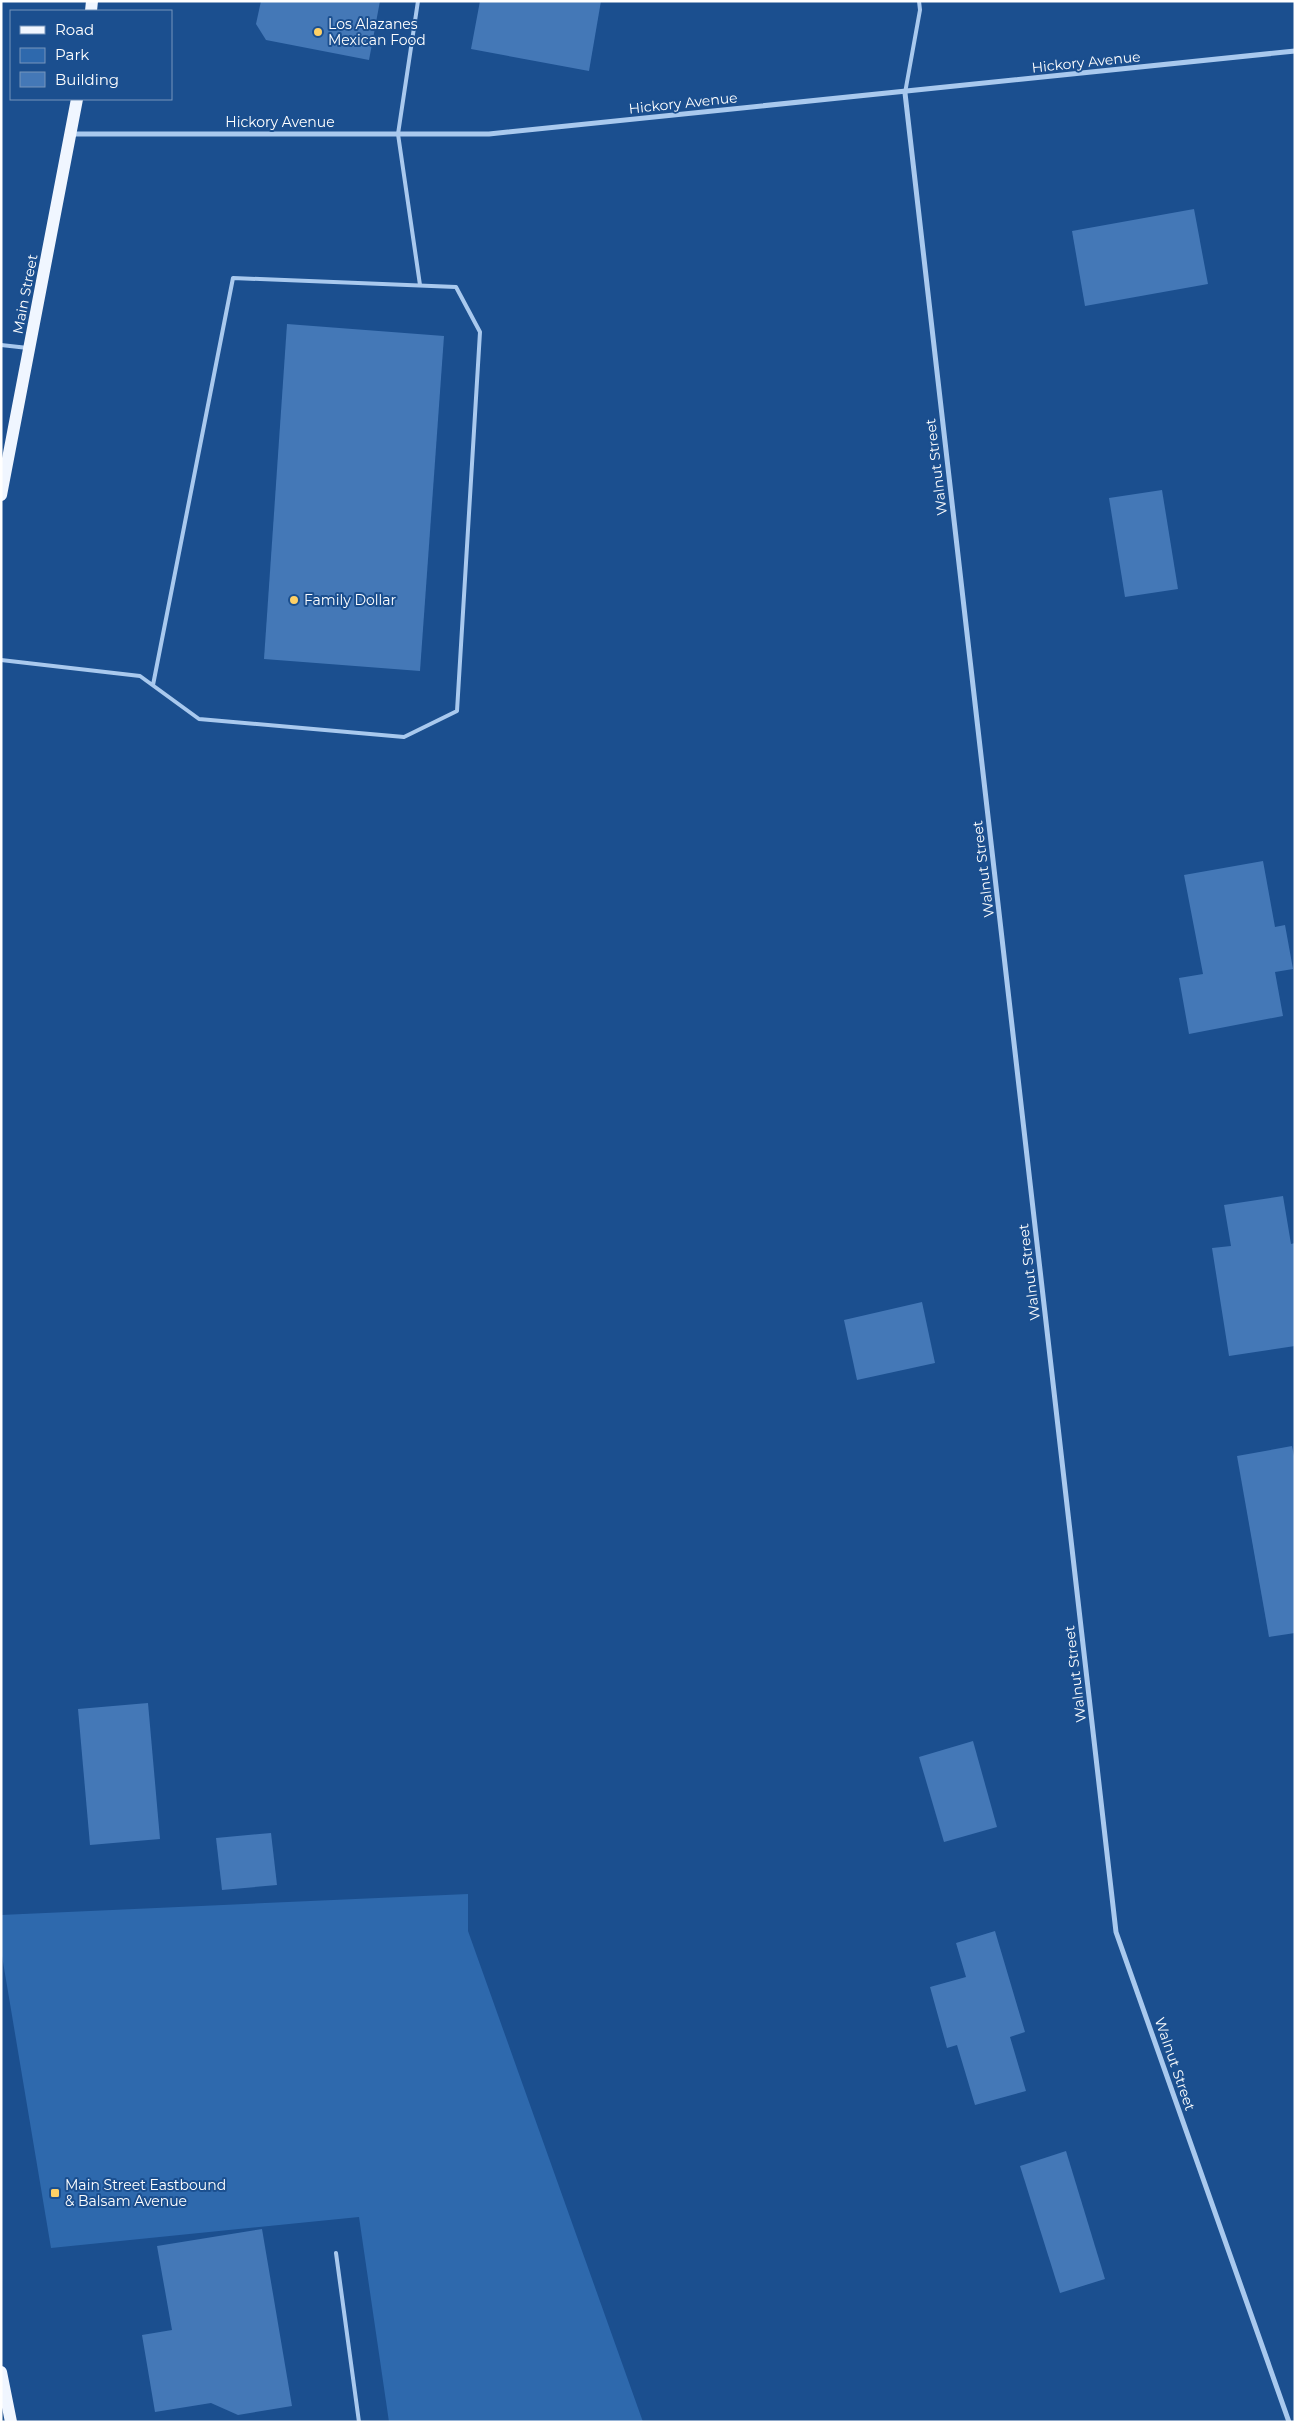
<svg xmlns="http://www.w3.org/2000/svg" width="1296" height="2423" viewBox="0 0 1296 2423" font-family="Montserrat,sans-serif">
  <rect width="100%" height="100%" fill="#1b4f8f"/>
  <path fill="#2e69ad" d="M 468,1894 L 468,1931 L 643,2422 L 389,2422 L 359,2217 L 51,2248 L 1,1950 L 1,1915 Z"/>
  <g fill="#4478b7">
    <path d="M 261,1 L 380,1 L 369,60 L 266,40 L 256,24 Z"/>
    <path d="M 480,1 L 601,1 L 589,71 L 471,49 Z"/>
    <path d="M 1194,209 L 1208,284 L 1085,306 L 1072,231 Z"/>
    <path d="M 287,324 L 444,336 L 420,671 L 264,659 Z"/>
    <path d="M 1162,490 L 1178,589 L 1125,597 L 1109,498 Z"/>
    <path d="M 1263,861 L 1275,927 L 1285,925 L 1293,969 L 1275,972 L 1283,1016 L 1189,1034 L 1179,978 L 1203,974 L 1184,875 Z"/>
    <path d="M 1283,1196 L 1291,1244 L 1295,1243 L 1295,1346 L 1229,1356 L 1212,1248 L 1231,1246 L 1224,1205 Z"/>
    <path d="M 922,1302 L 935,1363 L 857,1380 L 844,1320 Z"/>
    <path d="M 1292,1446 L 1295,1461 L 1295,1633 L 1269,1637 L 1237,1456 Z"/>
    <path d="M 148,1703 L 160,1839 L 90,1845 L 78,1709 Z"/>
    <path d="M 973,1741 L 997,1827 L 944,1842 L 919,1757 Z"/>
    <path d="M 271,1833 L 277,1885 L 222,1890 L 216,1838 Z"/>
    <path d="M 995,1931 L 1025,2032 L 1010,2037 L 1026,2091 L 975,2105 L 957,2045 L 947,2048 L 930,1987 L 966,1977 L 956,1943 Z"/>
    <path d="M 1066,2151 L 1105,2279 L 1060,2293 L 1020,2166 Z"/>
    <path d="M 262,2229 L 292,2406 L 238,2415 L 211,2403 L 155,2412 L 142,2335 L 172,2330 L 157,2246 Z"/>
  </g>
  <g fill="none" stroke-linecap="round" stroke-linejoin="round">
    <g stroke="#a9c9ee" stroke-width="4">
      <path d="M 418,1 L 398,134 L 420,285"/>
      <path d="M 905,93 L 920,10 L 919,1"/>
      <path d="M 1,345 L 28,348"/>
      <path d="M 1,660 L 140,676 L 199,719 L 404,737 L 457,711 L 480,332 L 456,287 L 233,278 L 153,685"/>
      <path d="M 336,2253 L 359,2422"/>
    </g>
    <g stroke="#a9c9ee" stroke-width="5">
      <path d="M 905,93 L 1116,1932 L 1289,2422"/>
      <path d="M 72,134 L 489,134 L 1295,51"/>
    </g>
    <g stroke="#f0f6ff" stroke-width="12">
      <path d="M 91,11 L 92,1"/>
      <path d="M 1,495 L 77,99"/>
      <path d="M 1,2372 L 11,2422"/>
    </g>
  </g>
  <g fill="#ffd166" stroke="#1b4f8f" stroke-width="2">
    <circle cx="318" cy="32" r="5"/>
    <circle cx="294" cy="600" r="5"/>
    <rect x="50" y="2188" width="10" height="10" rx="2.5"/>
  </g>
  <g text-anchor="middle" stroke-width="4" stroke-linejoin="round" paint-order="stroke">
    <g font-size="14" fill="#fff" stroke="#1b4f8f" text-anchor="start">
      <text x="328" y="29">Los Alazanes<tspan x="328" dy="16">Mexican Food</tspan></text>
      <text x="304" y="605">Family Dollar</text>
      <text x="65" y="2190">Main Street Eastbound<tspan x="65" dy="16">&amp; Balsam Avenue</tspan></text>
    </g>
    <g font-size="14" fill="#fff" stroke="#1b4f8f">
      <text transform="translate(1086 62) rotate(-6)" y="5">Hickory Avenue</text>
      <text transform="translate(683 103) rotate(-6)" y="5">Hickory Avenue</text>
      <text x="280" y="127">Hickory Avenue</text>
      <text transform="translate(25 294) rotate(-79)" y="5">Main Street</text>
      <text transform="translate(936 467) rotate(-97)" y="5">Walnut Street</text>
      <text transform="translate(983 869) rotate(-97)" y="5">Walnut Street</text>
      <text transform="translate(1029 1272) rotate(-97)" y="5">Walnut Street</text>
      <text transform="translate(1075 1674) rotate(-97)" y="5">Walnut Street</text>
      <text transform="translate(1175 2064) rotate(71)" y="5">Walnut Street</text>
    </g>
  </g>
  <rect width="1296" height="2423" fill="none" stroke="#ffffff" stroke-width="5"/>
  <rect x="10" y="10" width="162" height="90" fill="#1b4f8f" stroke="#7695bc"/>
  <rect x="20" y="26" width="25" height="8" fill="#f0f6ff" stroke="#7695bc"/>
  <text x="55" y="35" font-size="15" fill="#ffffff">Road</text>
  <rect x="20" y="48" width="25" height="15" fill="#2e69ad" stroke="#7695bc"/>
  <text x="55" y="60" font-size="15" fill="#ffffff">Park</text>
  <rect x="20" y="72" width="25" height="15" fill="#4478b7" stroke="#7695bc"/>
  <text x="55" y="85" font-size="15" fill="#ffffff">Building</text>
</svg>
